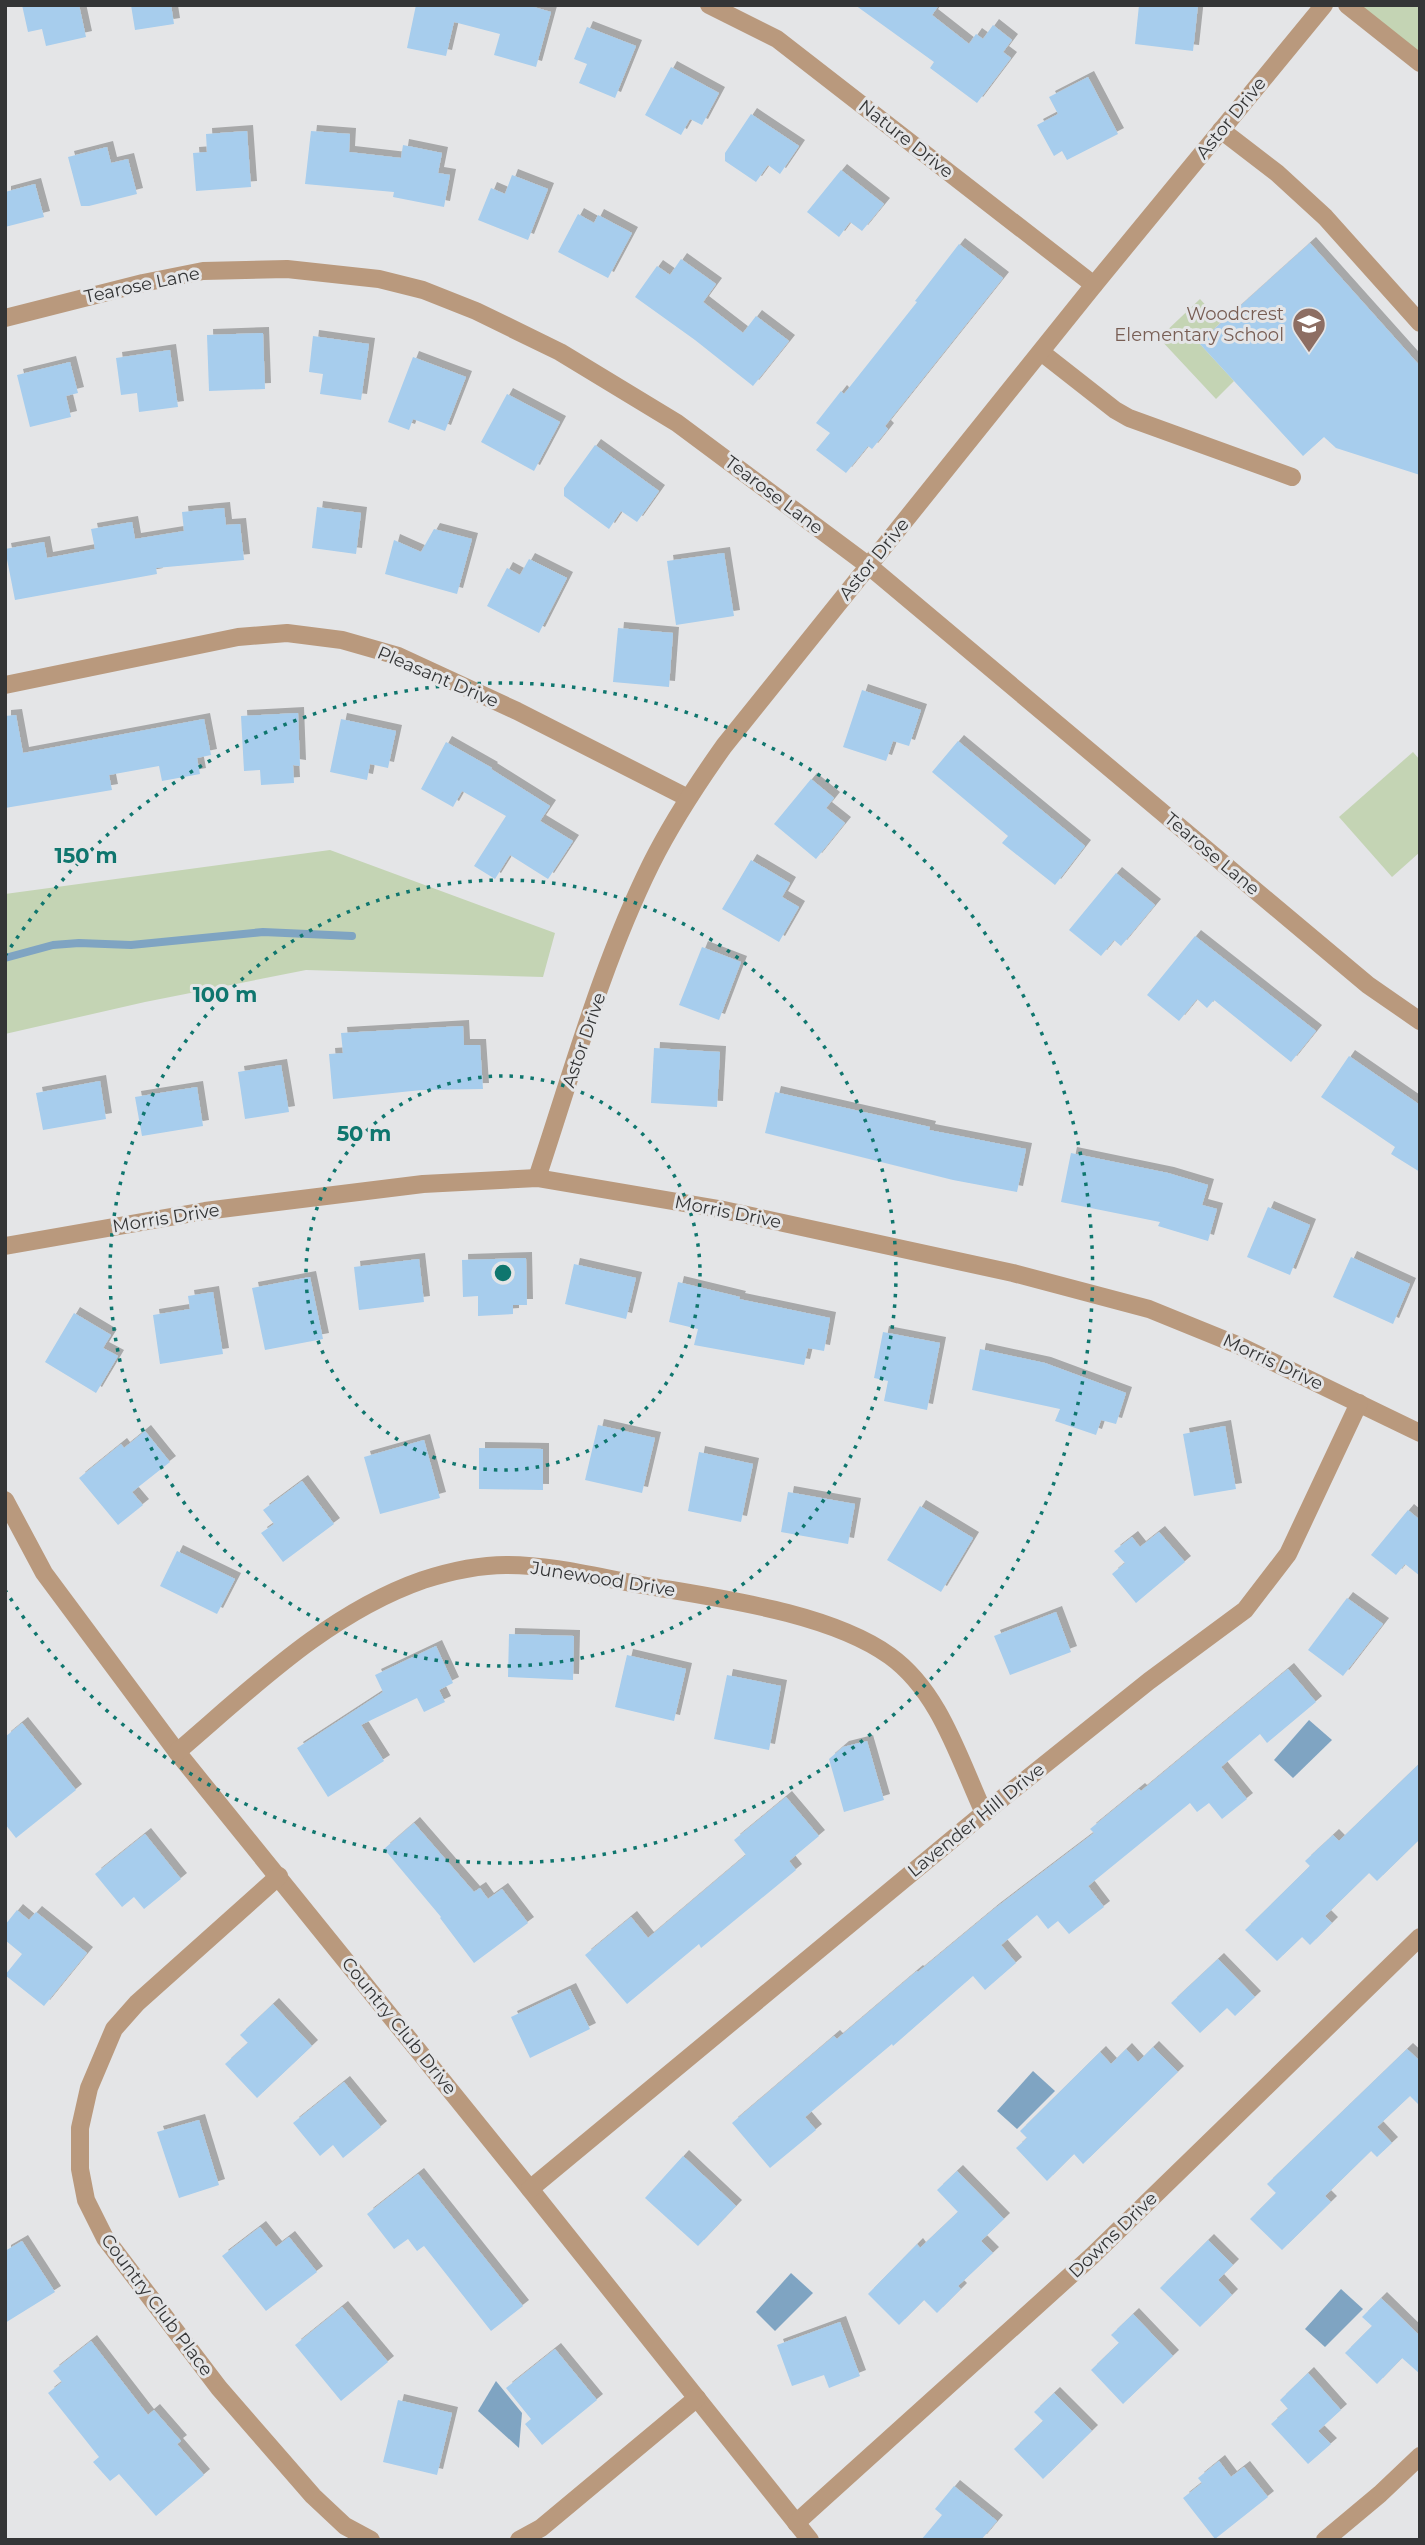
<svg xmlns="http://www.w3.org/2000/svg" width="1425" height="2545" viewBox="0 0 1425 2545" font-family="Montserrat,sans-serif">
  <defs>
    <filter id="shadow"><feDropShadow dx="6" dy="-6" stdDeviation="0" flood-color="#0004"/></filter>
  </defs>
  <rect width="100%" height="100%" fill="#e4e5e7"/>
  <g fill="#c4d4b4">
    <path d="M 1347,5 L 1420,5 L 1420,63 Z"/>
    <path d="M 1200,299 L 1221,322 L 1199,343 L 1234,381 L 1216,399 L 1159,338 Z"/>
    <path d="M 1413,752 L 1420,760 L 1420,852 L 1392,877 L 1339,817 Z"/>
    <path d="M 330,850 L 555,933 L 543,977 L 306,970 L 145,1002 L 5,1034 L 5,894 Z"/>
  </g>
  <g fill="#7fa4c2">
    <path d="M 1309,1720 L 1332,1740 L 1293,1778 L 1274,1760 Z"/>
    <path d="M 1033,2071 L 1055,2091 L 1017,2129 L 997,2111 Z"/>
    <path d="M 791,2273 L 813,2293 L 775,2331 L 756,2312 Z"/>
    <path d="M 1341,2289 L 1363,2309 L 1325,2347 L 1305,2329 Z"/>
    <path d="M 496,2381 L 522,2413 L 519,2448 L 478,2411 Z"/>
  </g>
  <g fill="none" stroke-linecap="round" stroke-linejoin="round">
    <path stroke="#7fa4c2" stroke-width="8" d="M 5,958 L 53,945 L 79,943 L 131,945 L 263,932 L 352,936"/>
  </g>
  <g fill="#a7cded" filter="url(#shadow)">
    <path d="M 22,5 L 79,5 L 86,37 L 46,46 L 42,29 L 28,32 Z"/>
    <path d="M 131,5 L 171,5 L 174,24 L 135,30 Z"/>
    <path d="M 416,5 L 527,5 L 551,12 L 536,67 L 494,55 L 500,34 L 454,22 L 446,56 L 407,48 Z"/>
    <path d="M 855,5 L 939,5 L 932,15 L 969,44 L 976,34 L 983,39 L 993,25 L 1012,40 L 1003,52 L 1011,58 L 977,103 L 930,68 L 934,62 Z"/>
    <path d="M 1139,5 L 1198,5 L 1193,51 L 1135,44 Z"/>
    <path d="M 587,27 L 636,46 L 615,98 L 579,83 L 587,64 L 574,59 Z"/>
    <path d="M 671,67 L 719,93 L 702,125 L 690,119 L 681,135 L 645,115 Z"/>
    <path d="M 1088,77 L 1118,134 L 1067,160 L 1062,151 L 1054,156 L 1037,125 L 1058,114 L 1049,97 Z"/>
    <path d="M 751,114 L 799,146 L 780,174 L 768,165 L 756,182 L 725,161 L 725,153 Z"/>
    <path d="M 247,131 L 251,187 L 196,191 L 193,153 L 207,152 L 206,134 Z"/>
    <path d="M 311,131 L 350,134 L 349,152 L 401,158 L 403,145 L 442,153 L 438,173 L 450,175 L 444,207 L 393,197 L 394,192 L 305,184 Z"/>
    <path d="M 107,147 L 111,163 L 128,159 L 137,194 L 89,206 L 81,206 L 68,157 Z"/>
    <path d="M 841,170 L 884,204 L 862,231 L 850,222 L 839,237 L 807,212 Z"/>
    <path d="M 512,175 L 548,189 L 528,240 L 478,220 L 491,188 L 505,194 Z"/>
    <path d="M 35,184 L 44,217 L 5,227 L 5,192 Z"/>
    <path d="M 578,214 L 594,223 L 598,215 L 632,233 L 608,278 L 558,252 Z"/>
    <path d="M 1310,243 L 1420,366 L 1420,475 L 1336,448 L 1324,437 L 1303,456 L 1199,343 Z"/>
    <path d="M 959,244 L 1003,278 L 885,426 L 888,429 L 872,449 L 868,446 L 846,473 L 816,450 L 830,433 L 816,423 L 841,391 L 844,394 L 917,302 L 915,301 Z"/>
    <path d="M 681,259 L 716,284 L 703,302 L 743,333 L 756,316 L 789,341 L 753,386 L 695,340 L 635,297 L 657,266 L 670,275 Z"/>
    <path d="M 263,333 L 265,389 L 209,391 L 207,335 Z"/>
    <path d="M 313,336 L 369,344 L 361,400 L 320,394 L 323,374 L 309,372 Z"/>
    <path d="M 170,350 L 178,407 L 139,412 L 137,393 L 121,395 L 116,358 Z"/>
    <path d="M 413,357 L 466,377 L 445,431 L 413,419 L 409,430 L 388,422 Z"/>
    <path d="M 70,362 L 78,393 L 66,396 L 71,417 L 30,427 L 17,375 Z"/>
    <path d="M 507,394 L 560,422 L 534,471 L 481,442 Z"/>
    <path d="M 595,445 L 659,491 L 637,522 L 621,511 L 609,529 L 564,496 L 564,488 Z"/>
    <path d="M 317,507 L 361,513 L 356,554 L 312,548 Z"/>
    <path d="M 224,508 L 226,525 L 240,524 L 244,560 L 156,568 L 157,574 L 15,600 L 5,549 L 44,542 L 47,558 L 95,549 L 91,529 L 132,522 L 135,539 L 184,531 L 182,512 Z"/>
    <path d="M 434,529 L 472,539 L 457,594 L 385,574 L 394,540 L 421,552 Z"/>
    <path d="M 724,553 L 734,616 L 676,625 L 667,561 Z"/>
    <path d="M 529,559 L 567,578 L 539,633 L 487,606 L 507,568 L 520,575 Z"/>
    <path d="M 618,628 L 673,633 L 669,687 L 613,682 Z"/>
    <path d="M 862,690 L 921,710 L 909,746 L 893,741 L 886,761 L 843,747 Z"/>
    <path d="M 298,713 L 300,766 L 293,765 L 294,783 L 261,785 L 260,770 L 244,771 L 241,716 Z"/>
    <path d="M 16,715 L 23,753 L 204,719 L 211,755 L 197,758 L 200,774 L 162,781 L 159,766 L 109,775 L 112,790 L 5,808 L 5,716 Z"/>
    <path d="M 341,719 L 396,731 L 388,768 L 370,764 L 367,780 L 330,772 Z"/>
    <path d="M 958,741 L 1085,846 L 1055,885 L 1002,843 L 1008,836 L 932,772 Z"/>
    <path d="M 446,742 L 492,768 L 491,769 L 550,806 L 540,821 L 573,841 L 548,879 L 510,855 L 495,879 L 474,866 L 506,816 L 462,791 L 453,807 L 421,789 Z"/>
    <path d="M 811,779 L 834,798 L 826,808 L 845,823 L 816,859 L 774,824 Z"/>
    <path d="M 751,860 L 790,883 L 782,897 L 799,907 L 779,942 L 722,909 Z"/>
    <path d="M 1116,873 L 1155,905 L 1121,946 L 1114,940 L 1101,956 L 1069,930 Z"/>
    <path d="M 1195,936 L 1316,1031 L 1291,1062 L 1214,1000 L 1207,1008 L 1197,999 L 1179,1021 L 1147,995 Z"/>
    <path d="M 702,947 L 741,962 L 719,1020 L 679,1005 Z"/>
    <path d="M 463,1026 L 464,1045 L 480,1045 L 483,1089 L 422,1090 L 333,1099 L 329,1054 L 343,1053 L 341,1033 Z"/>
    <path d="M 654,1048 L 720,1052 L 717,1107 L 651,1103 Z"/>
    <path d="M 1349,1056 L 1420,1105 L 1420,1172 L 1391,1154 L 1395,1147 L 1321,1097 Z"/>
    <path d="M 281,1065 L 289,1112 L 245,1119 L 238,1072 Z"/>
    <path d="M 100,1081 L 106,1119 L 43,1130 L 36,1093 Z"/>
    <path d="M 197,1087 L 203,1126 L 142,1136 L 135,1097 Z"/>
    <path d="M 775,1092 L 930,1127 L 929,1130 L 1026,1149 L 1017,1192 L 953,1180 L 765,1133 Z"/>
    <path d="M 1071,1153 L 1168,1173 L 1208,1185 L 1202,1205 L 1217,1209 L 1208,1241 L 1158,1226 L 1160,1222 L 1061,1202 Z"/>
    <path d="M 1268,1207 L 1310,1225 L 1290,1275 L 1247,1257 Z"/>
    <path d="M 1351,1257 L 1410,1284 L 1393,1324 L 1333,1297 Z"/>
    <path d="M 526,1258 L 527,1305 L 513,1305 L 513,1314 L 478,1316 L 478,1296 L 463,1297 L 462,1260 Z"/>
    <path d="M 419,1259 L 424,1302 L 359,1310 L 354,1267 Z"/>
    <path d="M 574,1264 L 636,1278 L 626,1319 L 565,1304 Z"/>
    <path d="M 310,1277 L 323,1339 L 265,1350 L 252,1288 Z"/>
    <path d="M 678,1282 L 740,1297 L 739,1299 L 830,1318 L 824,1351 L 808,1348 L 804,1365 L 694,1345 L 698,1329 L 669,1322 Z"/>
    <path d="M 213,1292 L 223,1354 L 160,1364 L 153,1315 L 190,1309 L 188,1296 Z"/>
    <path d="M 74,1313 L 111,1335 L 103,1348 L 118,1356 L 96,1393 L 45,1362 Z"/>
    <path d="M 883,1332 L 940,1343 L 927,1410 L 884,1401 L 888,1381 L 874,1378 Z"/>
    <path d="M 980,1349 L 1045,1363 L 1126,1393 L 1116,1424 L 1101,1420 L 1096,1435 L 1055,1421 L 1060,1409 L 972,1390 Z"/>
    <path d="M 598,1425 L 655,1438 L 642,1493 L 585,1480 Z"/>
    <path d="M 1225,1426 L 1236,1489 L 1194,1496 L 1183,1434 Z"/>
    <path d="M 145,1431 L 170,1462 L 132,1492 L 143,1505 L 118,1525 L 79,1478 L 121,1444 L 124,1448 Z"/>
    <path d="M 424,1440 L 440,1498 L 380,1514 L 364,1457 Z"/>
    <path d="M 479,1448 L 543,1449 L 543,1490 L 479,1489 Z"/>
    <path d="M 699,1452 L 753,1464 L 741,1522 L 688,1511 Z"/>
    <path d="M 302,1481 L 334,1524 L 283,1562 L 261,1533 L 274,1524 L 263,1510 Z"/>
    <path d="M 788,1492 L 855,1504 L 848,1544 L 781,1532 Z"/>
    <path d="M 920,1506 L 973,1538 L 941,1592 L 887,1560 Z"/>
    <path d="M 1408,1510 L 1420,1520 L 1420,1576 L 1405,1564 L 1396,1575 L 1371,1555 Z"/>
    <path d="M 1159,1532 L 1185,1562 L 1136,1603 L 1112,1574 L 1125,1563 L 1114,1551 L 1132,1537 L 1140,1547 Z"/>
    <path d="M 177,1551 L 235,1579 L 217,1614 L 160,1586 Z"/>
    <path d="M 1347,1598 L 1383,1624 L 1343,1676 L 1308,1650 Z"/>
    <path d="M 1056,1612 L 1071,1652 L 1010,1675 L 994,1636 Z"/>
    <path d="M 509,1634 L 574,1636 L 573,1680 L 508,1677 Z"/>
    <path d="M 436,1646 L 453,1683 L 439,1690 L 445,1702 L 424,1712 L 417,1698 L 361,1725 L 384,1761 L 328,1797 L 297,1748 L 383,1692 L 375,1675 Z"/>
    <path d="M 627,1655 L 686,1669 L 674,1721 L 615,1707 Z"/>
    <path d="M 1288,1669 L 1316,1702 L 1267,1743 L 1260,1734 L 1221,1767 L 1247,1799 L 1222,1819 L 1209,1803 L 1197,1812 L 1190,1803 L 1088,1886 L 1104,1907 L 1069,1934 L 1058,1921 L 1048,1929 L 1037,1915 L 1001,1945 L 1016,1963 L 985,1990 L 973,1976 L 893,2046 L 892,2044 L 805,2117 L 816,2130 L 770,2168 L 732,2123 L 834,2036 L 837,2039 L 917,1971 L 918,1972 L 994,1909 L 1094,1833 L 1090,1829 L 1139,1789 L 1141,1791 Z"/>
    <path d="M 727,1675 L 781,1686 L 769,1750 L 714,1739 Z"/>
    <path d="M 22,1723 L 76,1790 L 16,1838 L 5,1824 L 5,1737 Z"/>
    <path d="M 867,1741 L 884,1800 L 844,1812 L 829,1759 L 843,1747 Z"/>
    <path d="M 1420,1763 L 1420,1839 L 1377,1881 L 1369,1873 L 1325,1916 L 1332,1923 L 1310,1945 L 1302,1937 L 1277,1961 L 1245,1930 L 1310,1866 L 1305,1861 L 1333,1835 L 1339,1841 Z"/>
    <path d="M 786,1797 L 819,1836 L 789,1861 L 796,1870 L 701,1948 L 699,1944 L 627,2004 L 585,1955 L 631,1917 L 648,1938 L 746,1855 L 734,1840 Z"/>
    <path d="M 414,1823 L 474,1892 L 480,1888 L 488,1899 L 502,1889 L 528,1923 L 474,1963 L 440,1918 L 441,1917 L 384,1849 Z"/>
    <path d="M 145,1834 L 181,1879 L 144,1909 L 134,1897 L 122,1907 L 95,1874 Z"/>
    <path d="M 17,1910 L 29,1920 L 36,1912 L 87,1953 L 44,2006 L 5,1975 L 22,1954 L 5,1940 L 5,1925 Z"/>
    <path d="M 1218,1959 L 1255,1997 L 1235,2016 L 1227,2008 L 1200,2033 L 1171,2003 Z"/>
    <path d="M 570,1989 L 590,2029 L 530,2058 L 511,2017 Z"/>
    <path d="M 273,2004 L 312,2046 L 257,2098 L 225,2064 L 248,2043 L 240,2035 Z"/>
    <path d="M 1153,2047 L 1178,2072 L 1083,2164 L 1074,2154 L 1047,2181 L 1016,2148 L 1027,2138 L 1020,2131 L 1100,2052 L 1111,2064 L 1126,2049 L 1138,2062 Z"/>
    <path d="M 1407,2049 L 1420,2061 L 1420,2106 L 1410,2096 L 1377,2127 L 1392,2143 L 1377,2157 L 1371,2151 L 1325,2196 L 1331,2202 L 1282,2250 L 1250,2219 L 1276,2193 L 1267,2184 Z"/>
    <path d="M 344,2082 L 381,2127 L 343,2158 L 333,2145 L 320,2156 L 293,2123 Z"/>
    <path d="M 199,2120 L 219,2185 L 179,2198 L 157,2132 Z"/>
    <path d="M 683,2156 L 736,2206 L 698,2246 L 645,2198 Z"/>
    <path d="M 957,2171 L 1004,2219 L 981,2241 L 993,2253 L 958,2286 L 961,2289 L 937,2313 L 924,2300 L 899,2325 L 868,2294 L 917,2244 L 920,2248 L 958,2212 L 937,2190 Z"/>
    <path d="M 418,2174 L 523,2306 L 491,2331 L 424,2246 L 417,2251 L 408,2239 L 394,2249 L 367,2214 Z"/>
    <path d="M 260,2227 L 276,2247 L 289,2237 L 317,2272 L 266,2311 L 222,2256 Z"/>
    <path d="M 1208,2240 L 1233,2265 L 1218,2280 L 1232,2295 L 1200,2327 L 1160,2288 Z"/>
    <path d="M 22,2241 L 55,2292 L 5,2323 L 5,2251 Z"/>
    <path d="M 1381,2298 L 1420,2336 L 1420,2374 L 1402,2358 L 1377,2384 L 1345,2353 L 1372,2326 L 1362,2317 Z"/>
    <path d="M 342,2307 L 388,2362 L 341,2401 L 295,2345 Z"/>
    <path d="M 1133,2314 L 1173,2356 L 1123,2404 L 1091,2370 L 1119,2343 L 1111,2335 Z"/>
    <path d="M 840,2322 L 860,2376 L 829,2388 L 824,2375 L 792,2386 L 777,2345 Z"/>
    <path d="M 91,2341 L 148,2415 L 154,2410 L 181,2441 L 177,2444 L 204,2475 L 156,2516 L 119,2474 L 110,2481 L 93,2462 L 99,2457 L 48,2393 L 62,2382 L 53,2371 Z"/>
    <path d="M 555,2349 L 597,2400 L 542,2445 L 525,2424 L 531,2419 L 506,2388 Z"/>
    <path d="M 1308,2373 L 1341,2410 L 1318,2431 L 1331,2444 L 1308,2464 L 1271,2424 L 1288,2409 L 1280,2400 Z"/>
    <path d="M 1054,2393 L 1092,2431 L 1043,2479 L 1014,2449 L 1043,2421 L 1034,2412 Z"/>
    <path d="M 398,2400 L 452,2413 L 437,2475 L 383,2462 Z"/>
    <path d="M 1219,2461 L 1231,2477 L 1244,2467 L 1268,2497 L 1215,2539 L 1183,2498 L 1202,2483 L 1198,2478 Z"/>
    <path d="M 954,2486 L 997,2521 L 981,2540 L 921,2540 L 942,2515 L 935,2509 Z"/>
  </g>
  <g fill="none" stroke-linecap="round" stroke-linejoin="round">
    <g stroke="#b9997d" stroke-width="18">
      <path d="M 709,5 L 777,39 L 1094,285"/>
      <path d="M 1347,5 L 1420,63"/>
      <path d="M 1221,130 L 1277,173 L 1325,217 L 1420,323"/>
      <path d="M 5,318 L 143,283 L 203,271 L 287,269 L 379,279 L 423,290 L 476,311 L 560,352 L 677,423 L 869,566 L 1368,985 L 1420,1021"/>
      <path d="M 1041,352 L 1115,410 L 1129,418 L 1292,477"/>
      <path d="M 5,685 L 238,637 L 287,633 L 342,640 L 398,656 L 517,711 L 688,798"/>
      <path d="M 537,1178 C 572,1073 602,963 651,864 C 672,822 697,784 724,746 L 1094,285 L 1324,5"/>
      <path d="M 5,1246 L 205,1211 L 423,1184 L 537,1178 L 719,1209 L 1013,1273 L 1149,1309 L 1240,1346 L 1420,1433"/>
      <path d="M 5,1500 L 44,1573 L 177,1752 L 530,2189 L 810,2540"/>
      <path d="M 177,1752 C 252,1688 328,1613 423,1580 C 451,1571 477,1565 506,1565 C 552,1565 597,1577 642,1585 C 716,1598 829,1612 890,1656 C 940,1692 959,1759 984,1813"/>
      <path d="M 279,1876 L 137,2003 L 114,2029 L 89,2088 L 80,2128 L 80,2169 L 86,2200 L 105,2238 L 219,2388 L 313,2496 L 345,2526 L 371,2540"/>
      <path d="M 530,2189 L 984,1813 L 1149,1681 L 1245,1610 L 1288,1554 L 1359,1403"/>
      <path d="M 796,2523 L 1092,2256 L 1420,1937"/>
      <path d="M 519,2540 L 541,2528 L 697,2398"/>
      <path d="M 1325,2540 L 1380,2494 L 1420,2456"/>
    </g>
  </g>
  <g fill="none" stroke="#0f766e" stroke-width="3.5" stroke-dasharray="3.5 7">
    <circle cx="503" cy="1273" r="197"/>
    <circle cx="503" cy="1273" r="393"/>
    <path d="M5 956A590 590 0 1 1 5 1590"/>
  </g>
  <defs>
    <g id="school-pin" transform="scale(1.75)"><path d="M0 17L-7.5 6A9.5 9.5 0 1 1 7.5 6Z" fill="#8d6e63" stroke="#e4e5e7"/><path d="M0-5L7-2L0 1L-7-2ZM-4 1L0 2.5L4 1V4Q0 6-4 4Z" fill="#fff"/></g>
  </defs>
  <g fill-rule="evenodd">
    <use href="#school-pin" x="1309" y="324"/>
  </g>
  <g text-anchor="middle" stroke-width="6" stroke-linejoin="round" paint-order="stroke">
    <g font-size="18" fill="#343536" stroke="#e4e5e7">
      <text transform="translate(1231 118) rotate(-51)" y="6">Astor Drive</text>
      <text transform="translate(906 139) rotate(38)" y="6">Nature Drive</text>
      <text transform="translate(142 285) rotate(-12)" y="6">Tearose Lane</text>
      <text transform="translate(774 495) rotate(37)" y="6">Tearose Lane</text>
      <text transform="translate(874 559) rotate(-51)" y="6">Astor Drive</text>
      <text transform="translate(438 677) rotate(23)" y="6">Pleasant Drive</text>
      <text transform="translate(1212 854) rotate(40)" y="6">Tearose Lane</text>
      <text transform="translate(584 1040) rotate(-71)" y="6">Astor Drive</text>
      <text transform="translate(728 1212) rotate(11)" y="6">Morris Drive</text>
      <text transform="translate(166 1218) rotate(-9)" y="6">Morris Drive</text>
      <text transform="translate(1273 1362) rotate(25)" y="6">Morris Drive</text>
      <text transform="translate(603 1579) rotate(9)" y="6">Junewood Drive</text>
      <text transform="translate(976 1820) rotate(-39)" y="6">Lavender Hill Drive</text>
      <text transform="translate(399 2026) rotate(51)" y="6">Country Club Drive</text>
      <text transform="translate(1113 2235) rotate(-44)" y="6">Downs Drive</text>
      <text transform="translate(157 2305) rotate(53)" y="6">Country Club Place</text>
    </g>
    <g font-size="18" fill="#785e54" stroke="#e4e5e7" text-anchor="end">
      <text x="1284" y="320">Woodcrest<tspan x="1284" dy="21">Elementary School</tspan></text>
    </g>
  </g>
  <circle cx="503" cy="1273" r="10" fill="#0f766e" stroke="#e4e5e7" stroke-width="3.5"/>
  <g font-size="21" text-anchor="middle" font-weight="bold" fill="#0f766e" stroke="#e4e5e7" stroke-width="6" stroke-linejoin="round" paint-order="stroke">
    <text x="86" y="863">150 m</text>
    <text x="225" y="1002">100 m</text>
    <text x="364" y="1141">50 m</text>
  </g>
  <rect width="1425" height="2545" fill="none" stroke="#343536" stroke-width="14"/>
</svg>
